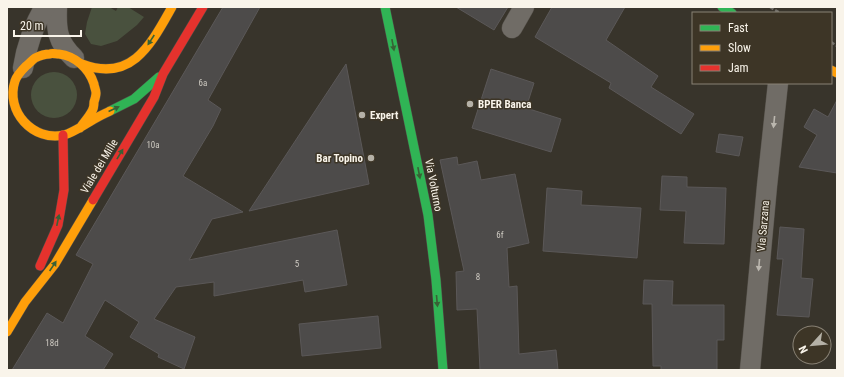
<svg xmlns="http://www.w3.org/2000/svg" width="844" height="377" viewBox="0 0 844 377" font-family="'Roboto Condensed',sans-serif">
  <rect width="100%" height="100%" fill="#38342b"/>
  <g fill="#49513e">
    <path d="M 92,7 L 109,7 L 116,11 L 118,7 L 128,7 L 144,17 L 137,25 L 117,41 L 101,46 L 91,44 L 85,34 L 87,22 Z"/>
    <circle cx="54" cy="95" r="23"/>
  </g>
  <g fill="#4d4b4a" stroke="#5b5858">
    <path d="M 223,7 L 260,7 L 208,100 L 221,109 L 213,126 L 183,176 L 243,212 L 212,219 L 189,260 L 337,230 L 347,285 L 305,292 L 303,280 L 214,296 L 214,282 L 176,287 L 154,319 L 195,337 L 184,369 L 158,357 L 159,354 L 130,337 L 139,322 L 105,300 L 85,336 L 113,354 L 103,370 L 12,370 L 47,313 L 63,323 L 93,264 L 76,255 Z"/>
    <path d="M 456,7 L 508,7 L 494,30 Z"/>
    <path d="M 552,7 L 625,7 L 606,40 L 658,76 L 651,87 L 694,114 L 681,134 L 609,88 L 611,83 L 535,37 Z"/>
    <path d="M 346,64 L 369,184 L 249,211 Z"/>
    <path d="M 491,69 L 534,83 L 526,108 L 561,119 L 551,152 L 472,128 Z"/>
    <path d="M 837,100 L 837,173 L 799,167 L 817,135 L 804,127 L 814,109 L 828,117 Z"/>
    <path d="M 719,134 L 743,137 L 739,156 L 716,152 Z"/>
    <path d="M 457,157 L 458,165 L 477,161 L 481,180 L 515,174 L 529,243 L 507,248 L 509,287 L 517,286 L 519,354 L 556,350 L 558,370 L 480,370 L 477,309 L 457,310 L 456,272 L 464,271 L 440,160 Z"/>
    <path d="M 662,176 L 687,177 L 687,187 L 726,188 L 724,244 L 684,243 L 686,211 L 660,210 Z"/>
    <path d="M 547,188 L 582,191 L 581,205 L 641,208 L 637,258 L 543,251 Z"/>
    <path d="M 780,227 L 804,229 L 801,278 L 813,279 L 809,317 L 777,315 L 783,259 L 777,259 Z"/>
    <path d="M 644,280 L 673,281 L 672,305 L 724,305 L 724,340 L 717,340 L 717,370 L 661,370 L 661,366 L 653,366 L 652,304 L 643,304 Z"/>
    <path d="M 378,316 L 381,348 L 302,356 L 299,324 Z"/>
  </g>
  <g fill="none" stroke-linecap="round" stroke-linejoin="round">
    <g stroke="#534f48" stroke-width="21">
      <g id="street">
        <path d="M 57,7 C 56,29 57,42 74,58"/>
        <path d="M 512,28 L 524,7"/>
        <path d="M 23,68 C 26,48 34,24 45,7"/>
        <path d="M 750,370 L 767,186 L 778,83"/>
      </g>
    </g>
    <g stroke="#534f48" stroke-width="10">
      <g id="fast">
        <path d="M 385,7 L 428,215 L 436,280 L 443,370"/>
        <path d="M 722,7 L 732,13"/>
        <path d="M 110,111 L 134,99 L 159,77"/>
      </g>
    </g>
    <g stroke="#534f48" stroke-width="10">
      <g id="slow">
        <path d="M 82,64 C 132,83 151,44 172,7"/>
        <path d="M 831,70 L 837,73"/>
        <path d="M 80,128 C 84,122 89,117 92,111 C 94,108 94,104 94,102 C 95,99 96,95 96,93 C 96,90 94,86 94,84 C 89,68 75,56 59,54 C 56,54 52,53 50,54 C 45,54 39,56 35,58 C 32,60 29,64 26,66 C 21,71 17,75 15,81 C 5,111 33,142 64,135 C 74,132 82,126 91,121 C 97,117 104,114 110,111"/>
        <path d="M 7,332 L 25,302 L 55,264 L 93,200"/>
      </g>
    </g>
    <g stroke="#534f48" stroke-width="10">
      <g id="jam">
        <path d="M 93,200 L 154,97 L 163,74 L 203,7"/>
        <path d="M 40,266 L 58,225 L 64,190 L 63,135"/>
      </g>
    </g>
    <g stroke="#73706a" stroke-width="2.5" stroke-dasharray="4 2" stroke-linecap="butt">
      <path d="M 770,7 L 780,13"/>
      <path d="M 831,42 L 837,46"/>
    </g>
    <use href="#street" stroke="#706c66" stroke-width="20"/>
    <use href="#fast" stroke="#30b455" stroke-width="9"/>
    <use href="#slow" stroke="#ff9f0a" stroke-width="9"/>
    <use href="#jam" stroke="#e5322d" stroke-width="9"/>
  </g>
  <defs><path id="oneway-solid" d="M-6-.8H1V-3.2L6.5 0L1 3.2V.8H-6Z"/></defs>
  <g fill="#386136">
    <use href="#oneway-solid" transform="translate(151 40) rotate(123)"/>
    <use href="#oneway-solid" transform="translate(393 45) rotate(79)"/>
    <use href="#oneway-solid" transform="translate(114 109) rotate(-25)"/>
    <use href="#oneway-solid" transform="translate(120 154) rotate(-59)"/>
    <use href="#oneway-solid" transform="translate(419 173) rotate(79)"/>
    <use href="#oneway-solid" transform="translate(58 220) rotate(-78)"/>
    <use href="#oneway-solid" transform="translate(53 266) rotate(-56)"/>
    <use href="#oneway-solid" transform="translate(437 301) rotate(85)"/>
  </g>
  <g fill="#bbb7af">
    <use href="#oneway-solid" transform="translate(774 122) rotate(96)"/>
    <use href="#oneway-solid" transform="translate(759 265) rotate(95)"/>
  </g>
  <g fill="#b5b1a7" stroke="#3d3526" stroke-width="1.5">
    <circle cx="470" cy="104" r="4"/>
    <circle cx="362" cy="115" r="4"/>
    <circle cx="371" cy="158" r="4"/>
  </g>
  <g text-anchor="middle" stroke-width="3" stroke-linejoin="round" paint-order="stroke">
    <g font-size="9" fill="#cecac2">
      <text x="203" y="86">6a</text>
      <text x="153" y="148">10a</text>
      <text x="500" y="238">6f</text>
      <text x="297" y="267">5</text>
      <text x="478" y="280">8</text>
      <text x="52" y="346">18d</text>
    </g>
    <g font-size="11" font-weight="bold" fill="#f9f4ea" stroke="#3d3526" text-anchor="start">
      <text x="478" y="108">BPER Banca</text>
      <text x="370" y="119">Expert</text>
      <text x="363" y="162" text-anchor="end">Bar Topino</text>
    </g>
    <g font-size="11" fill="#f9f4ea" stroke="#3d3526">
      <text transform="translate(99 166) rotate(-59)" y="4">Viale dei Mille</text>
      <text transform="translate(434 185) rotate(79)" y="4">Via Volturno</text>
      <text transform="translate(763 226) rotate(-85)" y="4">Via Sarzana</text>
    </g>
  </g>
  <rect width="844" height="377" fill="none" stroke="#f9f4ea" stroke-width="16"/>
  <rect x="692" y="12" width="140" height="72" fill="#3d3526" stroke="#888174"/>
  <rect x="700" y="25" width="20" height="6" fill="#30b455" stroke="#888174"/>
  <text x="728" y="32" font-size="12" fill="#f9f4ea">Fast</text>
  <rect x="700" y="45" width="20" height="6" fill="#ff9f0a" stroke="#888174"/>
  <text x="728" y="52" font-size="12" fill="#f9f4ea">Slow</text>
  <rect x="700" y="65" width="20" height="6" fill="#e5322d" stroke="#888174"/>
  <text x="728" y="72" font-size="12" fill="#f9f4ea">Jam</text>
  <g transform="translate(812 345) rotate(243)"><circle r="19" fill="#3d3526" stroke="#888174"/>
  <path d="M0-3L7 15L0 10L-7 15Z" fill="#b5b1a7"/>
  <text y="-6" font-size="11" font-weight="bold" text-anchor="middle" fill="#f9f4ea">N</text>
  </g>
  <path d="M14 30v6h67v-6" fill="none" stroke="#f9f4ea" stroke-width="2"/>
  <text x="20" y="30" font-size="12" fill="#f9f4ea" stroke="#3d3526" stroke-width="3" paint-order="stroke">20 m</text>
</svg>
